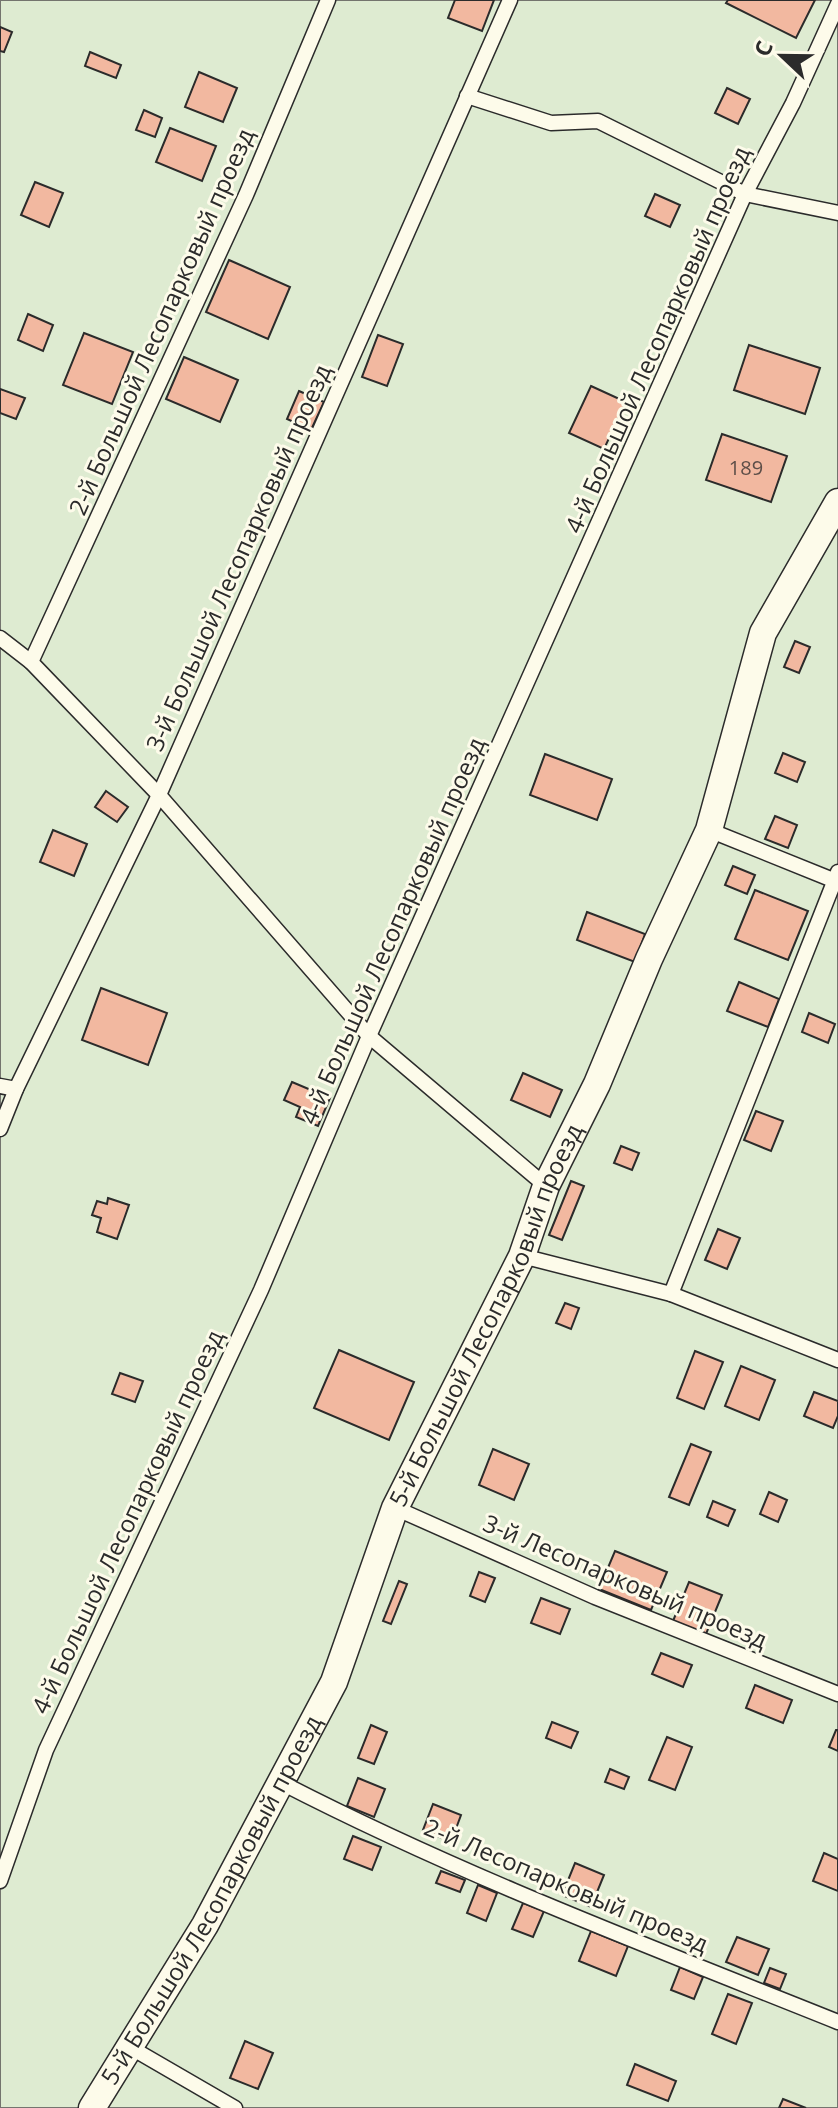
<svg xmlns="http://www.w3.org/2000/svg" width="838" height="2108" viewBox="0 0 838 2108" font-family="'Open Sans',sans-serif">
  <rect width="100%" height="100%" fill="#fdfbea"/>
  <rect fill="#deebd1" stroke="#74746e" stroke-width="2" x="0" y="0" width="838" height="2108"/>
  <g fill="#f2b8a0" stroke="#2b2b2b" stroke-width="2">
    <path d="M 455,0 L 494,0 L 482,31 L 448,18 Z"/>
    <path d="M 728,0 L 815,0 L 796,38 L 726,3 Z"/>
    <path d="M 0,27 L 12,32 L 4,52 L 0,51 Z"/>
    <path d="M 90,52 L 121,65 L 116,78 L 85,66 Z"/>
    <path d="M 199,72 L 237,88 L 223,122 L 185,107 Z"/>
    <path d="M 727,88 L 750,99 L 738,124 L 715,113 Z"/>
    <path d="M 144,110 L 162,118 L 155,137 L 136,130 Z"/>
    <path d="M 170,128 L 216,146 L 202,181 L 156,162 Z"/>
    <path d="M 35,182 L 63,193 L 49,227 L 21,215 Z"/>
    <path d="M 655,194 L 680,205 L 670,227 L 645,216 Z"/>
    <path d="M 229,260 L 290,287 L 268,339 L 206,312 Z"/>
    <path d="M 28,314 L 53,325 L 43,351 L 18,340 Z"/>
    <path d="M 84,333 L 133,352 L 112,404 L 63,385 Z"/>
    <path d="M 378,335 L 403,344 L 387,386 L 362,377 Z"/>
    <path d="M 749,345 L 820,368 L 805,414 L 734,390 Z"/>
    <path d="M 184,357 L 238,380 L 220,422 L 166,399 Z"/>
    <path d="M 591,386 L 626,402 L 604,449 L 569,433 Z"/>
    <path d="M 0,389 L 25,398 L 16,419 L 0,413 Z"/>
    <path d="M 299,391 L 324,402 L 311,430 L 287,419 Z"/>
    <path d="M 722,434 L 787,456 L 771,502 L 706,480 Z"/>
    <path d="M 795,641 L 810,647 L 799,673 L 784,667 Z"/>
    <path d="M 783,753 L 805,762 L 797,782 L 775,773 Z"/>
    <path d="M 545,754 L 612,779 L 597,820 L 530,795 Z"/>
    <path d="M 106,791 L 128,807 L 117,822 L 95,807 Z"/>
    <path d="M 775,816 L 797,825 L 788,848 L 765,839 Z"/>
    <path d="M 53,830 L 87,844 L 74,876 L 40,862 Z"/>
    <path d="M 733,866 L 755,875 L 747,894 L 725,885 Z"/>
    <path d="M 755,890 L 808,911 L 788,960 L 735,939 Z"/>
    <path d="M 587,912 L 645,934 L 635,962 L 577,940 Z"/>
    <path d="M 739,982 L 779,999 L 768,1027 L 727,1011 Z"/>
    <path d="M 101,988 L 167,1013 L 148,1065 L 82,1040 Z"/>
    <path d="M 809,1013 L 835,1024 L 828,1043 L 802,1032 Z"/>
    <path d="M 523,1073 L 562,1090 L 550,1117 L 511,1100 Z"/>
    <path d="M 292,1082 L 330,1098 L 318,1126 L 296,1117 L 300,1107 L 284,1100 Z"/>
    <path d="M 756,1111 L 783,1121 L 771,1151 L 744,1140 Z"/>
    <path d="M 621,1146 L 639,1153 L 632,1170 L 614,1163 Z"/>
    <path d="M 571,1181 L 584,1186 L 562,1240 L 549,1235 Z"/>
    <path d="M 108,1198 L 129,1205 L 117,1239 L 97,1232 L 101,1218 L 92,1215 L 97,1201 L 107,1204 Z"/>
    <path d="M 718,1229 L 740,1238 L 727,1269 L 705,1260 Z"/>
    <path d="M 565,1303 L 579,1308 L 571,1329 L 556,1323 Z"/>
    <path d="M 339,1350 L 414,1382 L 389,1440 L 314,1408 Z"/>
    <path d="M 695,1351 L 723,1362 L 704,1409 L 677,1398 Z"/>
    <path d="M 741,1366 L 775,1380 L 759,1420 L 725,1406 Z"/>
    <path d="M 120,1373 L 143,1381 L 135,1402 L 112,1394 Z"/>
    <path d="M 814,1392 L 838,1401 L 838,1416 L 833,1428 L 804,1416 Z"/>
    <path d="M 691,1444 L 711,1452 L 689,1505 L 669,1497 Z"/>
    <path d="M 493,1449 L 529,1464 L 514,1500 L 479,1485 Z"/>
    <path d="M 769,1492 L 787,1500 L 778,1522 L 760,1514 Z"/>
    <path d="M 713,1501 L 735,1510 L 728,1526 L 707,1517 Z"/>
    <path d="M 615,1551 L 667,1572 L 651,1610 L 599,1589 Z"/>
    <path d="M 479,1572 L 495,1578 L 485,1602 L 470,1596 Z"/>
    <path d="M 399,1581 L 407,1584 L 391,1624 L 383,1621 Z"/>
    <path d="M 689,1582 L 722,1595 L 706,1634 L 673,1621 Z"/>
    <path d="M 541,1598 L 570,1609 L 560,1634 L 531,1623 Z"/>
    <path d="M 661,1653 L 692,1665 L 683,1687 L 652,1674 Z"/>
    <path d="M 755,1685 L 792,1700 L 783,1723 L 746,1708 Z"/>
    <path d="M 552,1722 L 578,1732 L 571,1748 L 546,1738 Z"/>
    <path d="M 371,1725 L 387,1732 L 374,1764 L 358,1758 Z"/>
    <path d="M 836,1730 L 838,1730 L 838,1751 L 829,1747 Z"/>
    <path d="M 667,1737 L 692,1747 L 675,1790 L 649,1780 Z"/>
    <path d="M 610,1769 L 629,1777 L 624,1789 L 605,1782 Z"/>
    <path d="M 358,1778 L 385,1789 L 374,1817 L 347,1806 Z"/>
    <path d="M 433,1804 L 461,1815 L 451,1842 L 423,1830 Z"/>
    <path d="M 353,1836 L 381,1847 L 372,1870 L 344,1859 Z"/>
    <path d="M 824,1853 L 838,1859 L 838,1891 L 813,1881 Z"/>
    <path d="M 575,1863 L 604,1875 L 591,1907 L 562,1895 Z"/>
    <path d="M 441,1871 L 465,1880 L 460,1892 L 436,1883 Z"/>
    <path d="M 478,1885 L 497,1893 L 486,1921 L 467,1913 Z"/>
    <path d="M 523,1903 L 544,1911 L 533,1937 L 512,1929 Z"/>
    <path d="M 591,1931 L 628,1946 L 616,1976 L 579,1961 Z"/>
    <path d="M 737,1937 L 769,1949 L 758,1975 L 726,1962 Z"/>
    <path d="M 680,1967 L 703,1977 L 694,1999 L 671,1990 Z"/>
    <path d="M 770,1968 L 786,1974 L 780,1989 L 764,1983 Z"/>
    <path d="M 728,1994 L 752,2003 L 736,2044 L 712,2034 Z"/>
    <path d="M 245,2041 L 273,2053 L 258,2089 L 230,2078 Z"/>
    <path d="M 635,2064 L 676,2081 L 668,2101 L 627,2085 Z"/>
    <path d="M 783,2099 L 806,2108 L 779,2108 Z"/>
  </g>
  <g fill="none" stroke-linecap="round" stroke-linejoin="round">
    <g stroke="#2b2b2b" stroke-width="17">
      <g id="service">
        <path d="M 467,96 L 551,123 L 598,121 L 745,194 L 838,213"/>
        <path d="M 0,638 L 31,662 L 159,795 L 369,1036 L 546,1186"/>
        <path d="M 31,662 L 246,195 L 328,0"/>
        <path d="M 709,830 L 838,882"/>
        <path d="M 0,1086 L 16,1089"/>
        <path d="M 0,1129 L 16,1089 L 159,795 L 510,0"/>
        <path d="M 522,1256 L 671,1294 L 838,1360"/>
        <path d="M 671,1294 L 838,872"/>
        <path d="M 395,1508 L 595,1597 L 838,1694"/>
        <path d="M 280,1782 C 460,1875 651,1947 838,2022"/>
        <path d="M 0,1881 L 46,1750 L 261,1290 L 369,1036 L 745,194 L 793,103 L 838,4"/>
        <path d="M 128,2046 L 235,2108"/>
      </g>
    </g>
    <g stroke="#2b2b2b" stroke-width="29">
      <g id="minor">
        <path id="s1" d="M 92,2108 L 205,1925 L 334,1682 L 395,1508 L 522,1256 L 546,1186 L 597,1084 L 649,959 L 709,830 L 763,633 L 838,502"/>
      </g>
    </g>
    <use href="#service" stroke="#fdfbea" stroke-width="14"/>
    <use href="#minor" stroke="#fdfbea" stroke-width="26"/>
  </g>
  <g text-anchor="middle" stroke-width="6" stroke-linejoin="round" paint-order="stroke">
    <g font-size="20" fill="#5d4e48">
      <text x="746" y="475">189</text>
    </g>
    <g font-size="24" fill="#2b2b2b" stroke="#fdfbea">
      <text transform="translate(162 322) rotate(-66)" y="8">2-й Большой Лесопарковый проезд</text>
      <text transform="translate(658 340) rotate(-66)" y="8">4-й Большой Лесопарковый проезд</text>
      <text transform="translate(239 558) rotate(-66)" y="8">3-й Большой Лесопарковый проезд</text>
      <text transform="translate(393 931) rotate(-66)" y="8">4-й Большой Лесопарковый проезд</text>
      <text dy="8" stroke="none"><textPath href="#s1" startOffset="888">5-й Большой Лесопарковый проезд</textPath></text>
      <text transform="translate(128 1522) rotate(-65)" y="8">4-й Большой Лесопарковый проезд</text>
      <text transform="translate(625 1582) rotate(23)" y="8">3-й Лесопарковый проезд</text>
      <text transform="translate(566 1886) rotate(23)" y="8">2-й Лесопарковый проезд</text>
      <text dy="8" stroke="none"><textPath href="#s1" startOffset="240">5-й Большой Лесопарковый проезд</textPath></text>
    </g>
  </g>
  <g transform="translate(782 56) rotate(292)" stroke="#fdfbea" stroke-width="6" paint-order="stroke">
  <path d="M0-6L14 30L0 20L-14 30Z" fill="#2b2b2b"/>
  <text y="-12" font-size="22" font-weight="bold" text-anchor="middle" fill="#2b2b2b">С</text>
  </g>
</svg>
